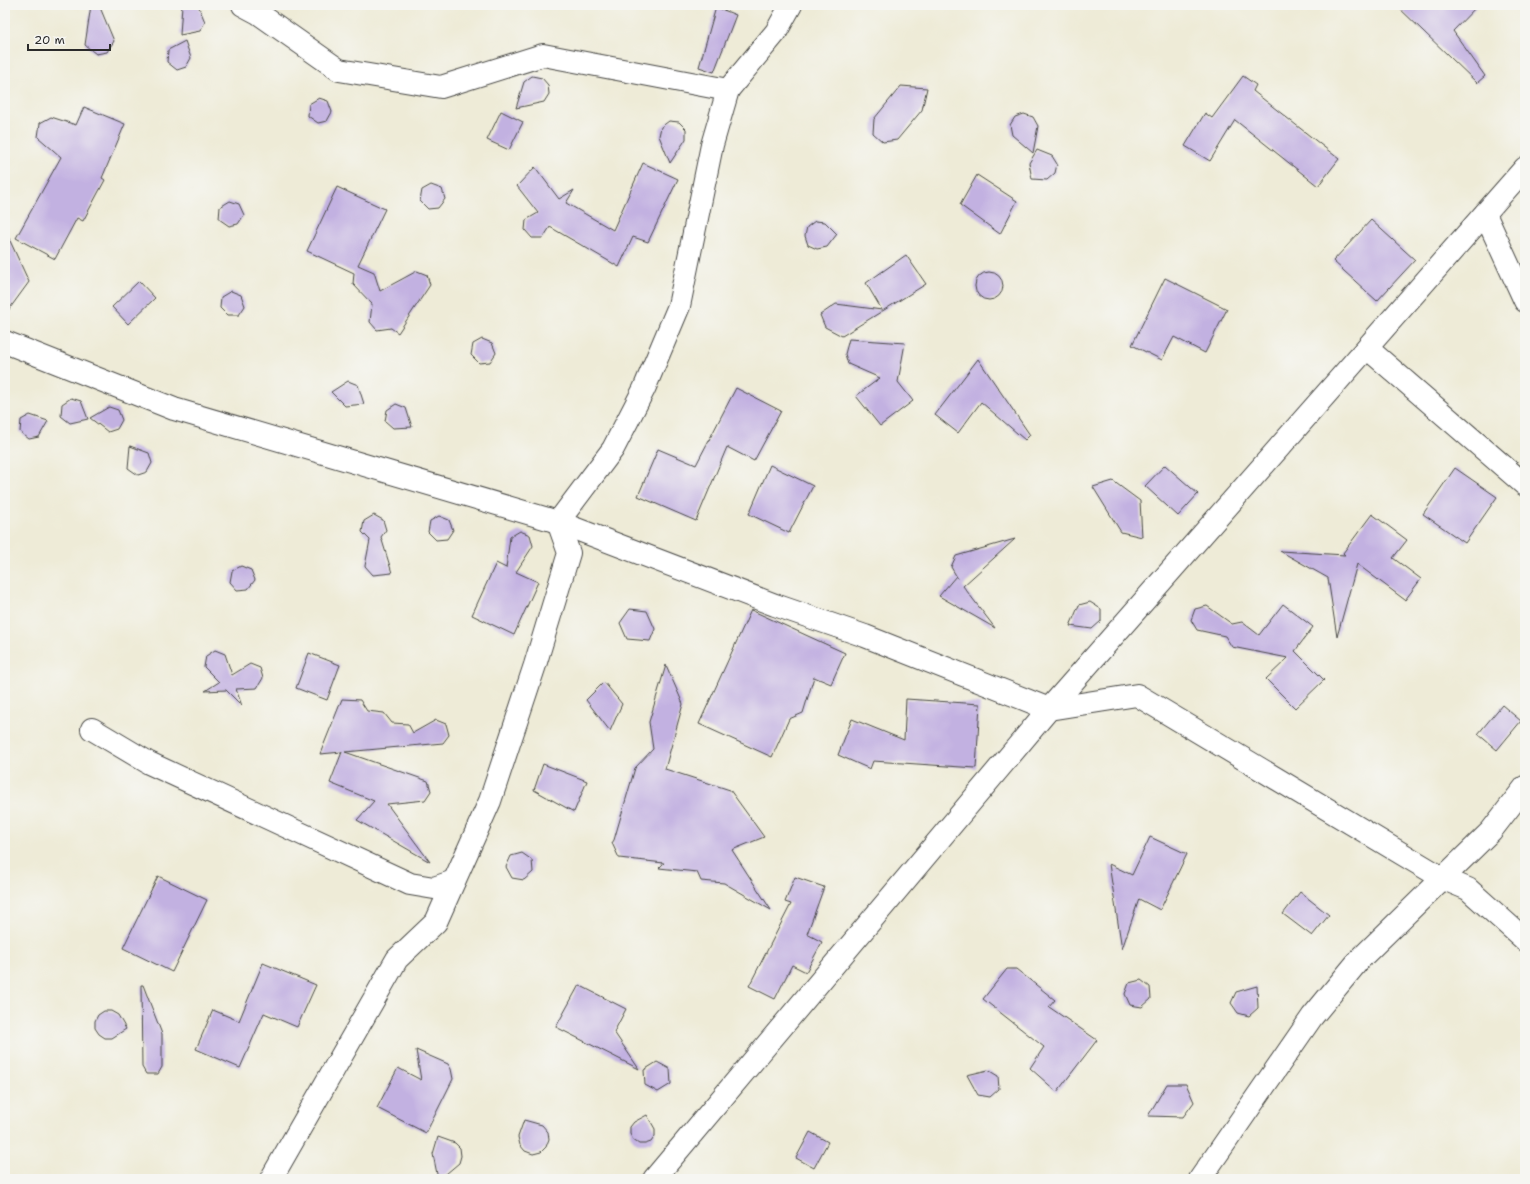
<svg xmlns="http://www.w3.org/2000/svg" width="1530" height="1184" viewBox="0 0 1530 1184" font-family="'Shantell Sans',sans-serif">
  <rect width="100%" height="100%" fill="#f6f6f2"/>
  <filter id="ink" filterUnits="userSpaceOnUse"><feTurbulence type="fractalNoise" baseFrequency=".025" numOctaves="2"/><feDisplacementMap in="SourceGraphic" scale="8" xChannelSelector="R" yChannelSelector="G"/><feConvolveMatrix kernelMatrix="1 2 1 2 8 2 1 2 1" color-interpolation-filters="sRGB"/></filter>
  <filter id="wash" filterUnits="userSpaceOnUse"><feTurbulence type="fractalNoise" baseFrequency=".012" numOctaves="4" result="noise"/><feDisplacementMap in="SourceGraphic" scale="16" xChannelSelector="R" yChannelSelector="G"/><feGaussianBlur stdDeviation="0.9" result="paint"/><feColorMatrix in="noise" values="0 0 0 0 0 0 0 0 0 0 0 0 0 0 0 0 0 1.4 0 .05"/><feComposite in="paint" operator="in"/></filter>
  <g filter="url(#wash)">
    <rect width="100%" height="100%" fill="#eeebd7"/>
    <g id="blocks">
      <g fill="#c2b1e1">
        <path d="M 91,5 L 99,5 L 114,41 L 107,52 L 96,54 L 85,45 Z"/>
        <path d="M 182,5 L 198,5 L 205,22 L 200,31 L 180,35 Z"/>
        <path d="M 1396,5 L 1478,5 L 1453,31 L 1485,76 L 1477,83 Z"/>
        <path d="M 716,7 L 736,15 L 714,72 L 699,67 Z"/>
        <path d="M 185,41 L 191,58 L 186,67 L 177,70 L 167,62 L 168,50 Z"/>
        <path d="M 532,76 L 542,78 L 548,85 L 549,94 L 544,102 L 516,108 L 524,82 Z"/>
        <path d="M 1243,76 L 1256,85 L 1253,91 L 1339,159 L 1318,186 L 1235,120 L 1210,161 L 1185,146 L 1205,113 L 1212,118 Z"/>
        <path d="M 901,86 L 927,88 L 922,110 L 897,140 L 883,142 L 873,133 L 874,119 Z"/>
        <path d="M 319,98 L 328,101 L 332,112 L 327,121 L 318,123 L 308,116 L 309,104 Z"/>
        <path d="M 84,107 L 125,124 L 102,178 L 105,180 L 83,221 L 77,218 L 55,259 L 16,238 L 61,157 L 38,137 L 40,123 L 51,117 L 76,125 Z"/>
        <path d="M 501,111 L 523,122 L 509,150 L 487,140 Z"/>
        <path d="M 1024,114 L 1033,117 L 1038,126 L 1033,153 L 1012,135 L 1010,125 L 1015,117 Z"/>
        <path d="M 669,121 L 679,122 L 686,129 L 686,139 L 670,163 L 659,136 L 661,127 Z"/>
        <path d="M 1037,150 L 1052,156 L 1057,164 L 1055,173 L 1047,180 L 1032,179 L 1029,163 Z"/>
        <path d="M 643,163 L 678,179 L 648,242 L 633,237 L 619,267 L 550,227 L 543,238 L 532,238 L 525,230 L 526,220 L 538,213 L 517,186 L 535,167 L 559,199 L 574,190 L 566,203 L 613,230 Z"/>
        <path d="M 977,175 L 1017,201 L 1000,234 L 960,205 Z"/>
        <path d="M 431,185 L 442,189 L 445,199 L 438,208 L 428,209 L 420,201 L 422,190 Z"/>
        <path d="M 337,187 L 385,209 L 358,265 L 374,272 L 380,291 L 417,271 L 427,275 L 430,285 L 398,333 L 391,328 L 377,330 L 370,322 L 372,304 L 353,284 L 354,273 L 307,251 Z"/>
        <path d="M 230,201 L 239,204 L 244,215 L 238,224 L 229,226 L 219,219 L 220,207 Z"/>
        <path d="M 1371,220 L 1415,260 L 1377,301 L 1333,261 Z"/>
        <path d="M 815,221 L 825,222 L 837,234 L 827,247 L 817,249 L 808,245 L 805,236 L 807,227 Z"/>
        <path d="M 5,230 L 29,282 L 5,315 Z"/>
        <path d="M 906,255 L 926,284 L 842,336 L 825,327 L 820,315 L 836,304 L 882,310 L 866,283 Z"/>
        <circle cx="989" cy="286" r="14"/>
        <path d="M 1165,278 L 1227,309 L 1205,353 L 1174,337 L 1162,360 L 1132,345 Z"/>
        <path d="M 139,281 L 155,298 L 128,324 L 112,307 Z"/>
        <path d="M 231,291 L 241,295 L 245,306 L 239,315 L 227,315 L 220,308 L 221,297 Z"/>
        <path d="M 482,339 L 492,343 L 496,353 L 490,362 L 479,363 L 471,355 L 473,344 Z"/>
        <path d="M 849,339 L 905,343 L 898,382 L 913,401 L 880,426 L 856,396 L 880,378 L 848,364 L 845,354 Z"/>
        <path d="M 978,359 L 1030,435 L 1025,440 L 981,402 L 958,433 L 935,415 Z"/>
        <path d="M 348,381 L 358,385 L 364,404 L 345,406 L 331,392 Z"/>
        <path d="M 736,388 L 781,411 L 754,461 L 727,447 L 696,521 L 638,496 L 658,449 L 696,465 Z"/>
        <path d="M 71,398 L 81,401 L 88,419 L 70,423 L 61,416 L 62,404 Z"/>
        <path d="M 396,404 L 406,408 L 412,427 L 393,428 L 385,421 L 387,410 Z"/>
        <path d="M 109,407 L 118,410 L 122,420 L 117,429 L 108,432 L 90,418 Z"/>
        <path d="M 30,415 L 48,421 L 39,437 L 29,439 L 20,432 L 21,420 Z"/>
        <path d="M 130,446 L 149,453 L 152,463 L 147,472 L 138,475 L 128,468 Z"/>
        <path d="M 770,465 L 813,486 L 789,533 L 749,514 Z"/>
        <path d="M 1165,465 L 1198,494 L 1178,516 L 1145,486 Z"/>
        <path d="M 1455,468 L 1497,497 L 1465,543 L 1423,514 Z"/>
        <path d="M 1113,481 L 1140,501 L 1142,537 L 1121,532 L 1093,487 Z"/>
        <path d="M 1372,514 L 1407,540 L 1393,558 L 1421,579 L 1405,600 L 1357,564 L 1337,637 L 1328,578 L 1280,551 L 1345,555 L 1343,553 Z"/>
        <path d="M 374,515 L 383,520 L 386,530 L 381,537 L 392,573 L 373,575 L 365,566 L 370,540 L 362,532 L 364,521 Z"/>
        <path d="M 439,516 L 449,520 L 453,530 L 447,539 L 436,540 L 428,532 L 430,521 Z"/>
        <path d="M 520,531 L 530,535 L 533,546 L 516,572 L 538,582 L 514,635 L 472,615 L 496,563 L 506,568 L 510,537 Z"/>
        <path d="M 1015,539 L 963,586 L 995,628 L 939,596 L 956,576 L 958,579 L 951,567 L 956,556 Z"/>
        <path d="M 241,566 L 251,570 L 255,580 L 248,589 L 237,590 L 230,582 L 232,571 Z"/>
        <path d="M 1090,602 L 1101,609 L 1101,621 L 1092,629 L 1070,626 L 1079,605 Z"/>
        <path d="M 1283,604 L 1313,627 L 1295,651 L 1324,680 L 1295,708 L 1266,679 L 1288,658 L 1232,647 L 1225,636 L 1197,630 L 1191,620 L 1195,609 L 1207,606 L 1232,624 L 1242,622 L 1259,635 Z"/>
        <path d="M 630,609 L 647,611 L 655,629 L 650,641 L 627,639 L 620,623 Z"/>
        <path d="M 751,610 L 845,653 L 831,684 L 814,677 L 803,713 L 789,719 L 772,757 L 699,724 Z"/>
        <path d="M 215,650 L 225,654 L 232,675 L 250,664 L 260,668 L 263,678 L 257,688 L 236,689 L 242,706 L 226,690 L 205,691 L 219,682 L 204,667 L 206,656 Z"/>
        <path d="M 309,653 L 340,665 L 327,700 L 296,688 Z"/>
        <path d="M 666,665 L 683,704 L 665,769 L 730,790 L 764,837 L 732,850 L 771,910 L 724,883 L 701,881 L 697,872 L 659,868 L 664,863 L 619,858 L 612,843 L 614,840 L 635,768 L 653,749 L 649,722 Z"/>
        <path d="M 604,682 L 622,704 L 610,731 L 586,700 Z"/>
        <path d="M 342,699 L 360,700 L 367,711 L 384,713 L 392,723 L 408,724 L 413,733 L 436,720 L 446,724 L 449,735 L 443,743 L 345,752 L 428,781 L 431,791 L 425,800 L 387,804 L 430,862 L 357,820 L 374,801 L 330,783 L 342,752 L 320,754 Z"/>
        <path d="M 906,699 L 980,704 L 976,768 L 873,761 L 870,769 L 838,755 L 852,719 L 904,740 Z"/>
        <path d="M 1502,705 L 1521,721 L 1497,750 L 1478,734 Z"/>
        <path d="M 543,764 L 587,781 L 574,812 L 534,790 Z"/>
        <path d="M 1150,837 L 1187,854 L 1160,910 L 1139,899 L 1122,949 L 1109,864 L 1132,875 Z"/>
        <path d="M 522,853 L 532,860 L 533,872 L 524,880 L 512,878 L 506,867 L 511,856 Z"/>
        <path d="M 158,876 L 207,900 L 172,972 L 123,948 Z"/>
        <path d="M 795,877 L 824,887 L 807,934 L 822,942 L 806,972 L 792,965 L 775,999 L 749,986 L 791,904 L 785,902 Z"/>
        <path d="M 1300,892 L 1329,915 L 1312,936 L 1283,914 Z"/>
        <path d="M 263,963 L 316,985 L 297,1027 L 264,1013 L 240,1068 L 196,1049 L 213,1010 L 239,1021 Z"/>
        <path d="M 1007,969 L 1016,969 L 1055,1000 L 1049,1007 L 1097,1040 L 1057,1092 L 1030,1068 L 1044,1047 L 983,999 Z"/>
        <path d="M 1141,980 L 1150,987 L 1151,999 L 1142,1007 L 1130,1005 L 1125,994 L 1129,983 Z"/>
        <path d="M 141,985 L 143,985 L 162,1034 L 162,1067 L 158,1074 L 146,1074 L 142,1067 Z"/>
        <path d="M 579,985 L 626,1009 L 614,1032 L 639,1069 L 556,1027 Z"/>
        <path d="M 1257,986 L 1258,1008 L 1249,1016 L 1238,1013 L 1231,1003 L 1236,992 Z"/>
        <path d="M 104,1011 L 111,1011 L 118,1015 L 126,1029 L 112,1038 L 105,1038 L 99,1034 L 95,1028 L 95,1021 L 98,1015 Z"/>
        <path d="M 416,1050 L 448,1064 L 451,1069 L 453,1079 L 426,1133 L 377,1108 L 398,1068 L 421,1080 Z"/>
        <path d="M 657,1062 L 670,1069 L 671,1084 L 658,1092 L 645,1085 L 644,1070 Z"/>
        <path d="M 988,1070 L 998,1076 L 999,1089 L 990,1097 L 978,1095 L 967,1075 Z"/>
        <path d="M 1167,1084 L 1186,1084 L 1194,1102 L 1183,1117 L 1148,1116 Z"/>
        <path d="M 647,1115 L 655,1129 L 655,1136 L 651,1142 L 645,1144 L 639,1144 L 633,1140 L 630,1134 L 630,1127 L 634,1122 Z"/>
        <path d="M 524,1120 L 542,1125 L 548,1132 L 549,1139 L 546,1147 L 541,1152 L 533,1154 L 525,1151 L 520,1145 L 518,1137 Z"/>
        <path d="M 810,1132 L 828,1142 L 814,1168 L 796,1158 Z"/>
        <path d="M 438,1137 L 455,1143 L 460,1148 L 461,1156 L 459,1163 L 440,1179 L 438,1179 L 433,1154 Z"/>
      </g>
    </g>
  </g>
  <g filter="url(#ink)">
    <use href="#blocks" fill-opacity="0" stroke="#484845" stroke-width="1"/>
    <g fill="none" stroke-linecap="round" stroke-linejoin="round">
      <g stroke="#484845" stroke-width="24">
        <g id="street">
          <path d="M 243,5 L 258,13 L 339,70 L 441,87 L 543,55 L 728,90"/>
          <path d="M 1485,214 L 1525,301"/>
          <path d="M 5,342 L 174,409 L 558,522 L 775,605 L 865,636 L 1049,709 L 1137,695 L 1444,879 L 1468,889 L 1525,940"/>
          <path d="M 1367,348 L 1525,485"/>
          <path d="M 92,729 L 149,763 L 410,884 L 434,888 L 454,881"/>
          <path d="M 271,1179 L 397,959 L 436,922 L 490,801 L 535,665 L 569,553 L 558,522 L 613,449 L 644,389 L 679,306 L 712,145 L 728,90 L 776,32 L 791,5"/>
          <path d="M 654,1179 L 1049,709 L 1525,168"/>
          <path d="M 1200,1179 L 1312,1017 L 1359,960 L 1491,831 L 1525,787"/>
        </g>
      </g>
      <use href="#street" stroke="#fff" stroke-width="22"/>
    </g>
  </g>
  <rect width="1530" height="1184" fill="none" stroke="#f6f6f2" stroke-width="20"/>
  <path d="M28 44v6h82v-6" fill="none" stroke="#2b2b2b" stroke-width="2"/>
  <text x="34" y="44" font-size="12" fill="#2b2b2b" stroke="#f6f6f2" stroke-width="3" paint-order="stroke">20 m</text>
</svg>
